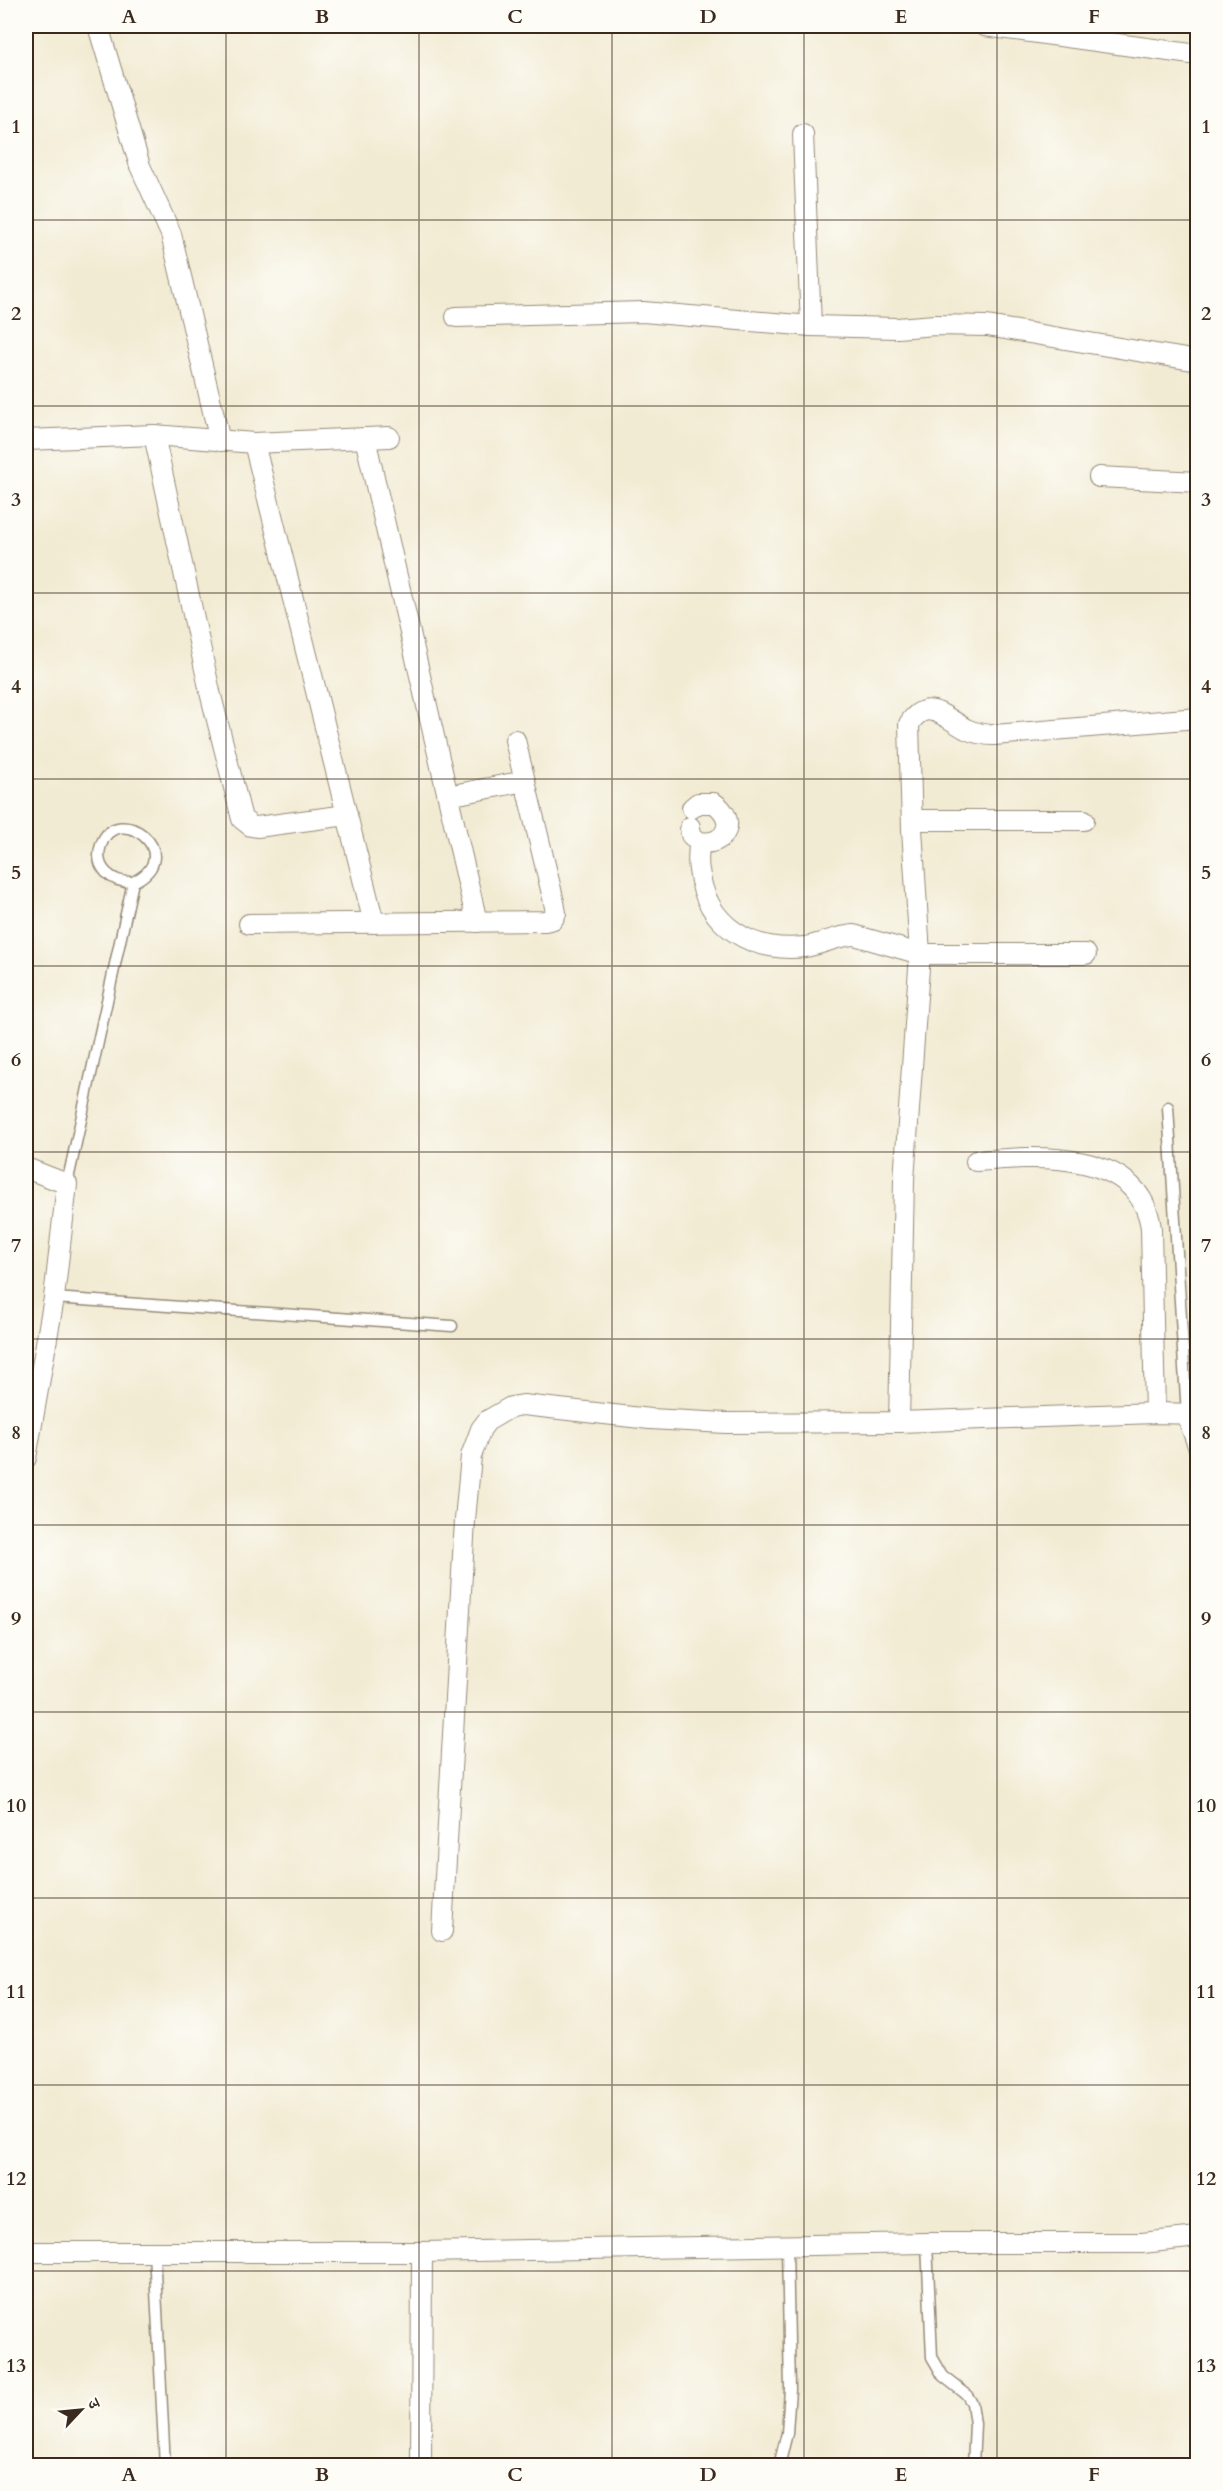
<svg xmlns="http://www.w3.org/2000/svg" width="1223" height="2491" viewBox="0 0 1223 2491" font-family="Cardo,'Noto Serif Devanagari',serif">
  <rect width="100%" height="100%" fill="#fdfcf7"/>
  <filter id="ink" filterUnits="userSpaceOnUse"><feTurbulence type="fractalNoise" baseFrequency=".0167" numOctaves="2"/><feDisplacementMap in="SourceGraphic" scale="12" xChannelSelector="R" yChannelSelector="G"/><feConvolveMatrix kernelMatrix="1 2 1 2 8 2 1 2 1" color-interpolation-filters="sRGB"/></filter>
  <filter id="wash" filterUnits="userSpaceOnUse"><feTurbulence type="fractalNoise" baseFrequency=".008" numOctaves="4" result="noise"/><feDisplacementMap in="SourceGraphic" scale="24" xChannelSelector="R" yChannelSelector="G"/><feGaussianBlur stdDeviation="1.35" result="paint"/><feColorMatrix in="noise" values="0 0 0 0 0 0 0 0 0 0 0 0 0 0 0 0 0 1.4 0 .05"/><feComposite in="paint" operator="in"/></filter>
  <g filter="url(#wash)">
    <rect width="100%" height="100%" fill="#f2ebd3"/>
  </g>
  <g filter="url(#ink)">
    <g fill="none" stroke-linecap="round" stroke-linejoin="round">
      <g stroke="#968a78" stroke-width="13">
        <g id="lane">
          <path d="M 1168,1107 L 1187,1415"/>
          <path d="M 67,1184 L 133,882 C 189,855 117,799 101,845 C 93,868 112,883 133,882"/>
          <path d="M 54,1298 L 452,1326"/>
          <path d="M 927,2243 L 932,2357 L 943,2376 L 966,2394 L 972,2403 L 975,2424 L 973,2466"/>
          <path d="M 154,2251 L 165,2466"/>
          <path d="M 779,2466 L 787,2433 L 790,2389 L 787,2246"/>
        </g>
      </g>
      <g stroke="#968a78" stroke-width="22">
        <g id="street">
          <path d="M 98,26 L 140,166 L 171,234 L 220,441"/>
          <path d="M 985,26 L 1198,55"/>
          <path d="M 803,134 L 811,326"/>
          <path d="M 456,317 L 643,312 L 811,326 L 897,328 L 935,325 L 987,326 L 1198,361"/>
          <path d="M 154,435 L 210,692 L 242,819 L 251,826 L 257,827 L 347,815"/>
          <path d="M 365,438 L 477,922"/>
          <path d="M 26,440 L 154,435 L 254,443 L 389,437"/>
          <path d="M 254,443 L 374,923"/>
          <path d="M 1099,477 L 1198,482"/>
          <path d="M 448,796 L 525,781"/>
          <path d="M 692,808 L 698,803 L 714,803 C 738,819 727,847 699,842"/>
          <path d="M 912,820 L 1084,820"/>
          <path d="M 690,827 L 691,835 L 699,842 C 699,851 697,861 699,870 C 706,926 751,953 805,947 C 822,944 837,936 854,935 L 920,954 L 1086,954"/>
          <path d="M 249,924 L 545,921 L 553,919 L 556,913 L 554,902 L 515,740"/>
          <path d="M 976,1161 C 1036,1156 1140,1148 1151,1228 L 1155,1413"/>
          <path d="M 26,1168 L 67,1184 L 54,1298 L 26,1458"/>
          <path d="M 1187,1415 L 1198,1446"/>
          <path d="M 899,1422 L 904,1180 L 920,954 L 912,829 L 909,724 C 927,696 945,718 966,729 C 975,733 984,735 994,735 L 1198,718"/>
          <path d="M 442,1931 L 465,1520 L 471,1456 L 481,1429 L 487,1421 L 511,1407 L 523,1405 L 650,1419 L 726,1423 L 899,1422 L 1155,1413 L 1198,1414"/>
          <path d="M 26,2252 L 422,2252 L 927,2243 L 1142,2243 L 1198,2237"/>
          <path d="M 421,2466 L 422,2252"/>
        </g>
      </g>
      <use href="#lane" stroke="#fff" stroke-width="10"/>
      <use href="#street" stroke="#fff" stroke-width="20"/>
    </g>
  </g>
  <path fill="none" stroke="#3b2a1e" stroke-width="1.5" stroke-opacity="0.55" d="M 226,26 L 226,2466M 419,26 L 419,2466M 612,26 L 612,2466M 804,26 L 804,2466M 997,26 L 997,2466M 26,220 L 1198,220M 26,406 L 1198,406M 26,593 L 1198,593M 26,779 L 1198,779M 26,966 L 1198,966M 26,1152 L 1198,1152M 26,1339 L 1198,1339M 26,1525 L 1198,1525M 26,1712 L 1198,1712M 26,1898 L 1198,1898M 26,2085 L 1198,2085M 26,2271 L 1198,2271"/>
  <rect width="1223" height="2491" fill="none" stroke="#fdfcf7" stroke-width="66"/>
  <g transform="translate(81 2410) rotate(64)" stroke="#fdfcf7" stroke-width="4.5" paint-order="stroke">
  <path d="M0-4.5L10 22L0 15L-10 22Z" fill="#3b2a1e"/>
  <text y="-9" font-size="16" font-weight="bold" text-anchor="middle" fill="#3b2a1e">उ</text>
  </g>
  <rect x="33" y="33" width="1157" height="2425" fill="none" stroke="#3b2a1e" stroke-width="2"/>
  <g font-size="20" text-anchor="middle" font-weight="bold" fill="#3b2a1e">
    <text x="129" y="23">A</text>
    <text x="322" y="23">B</text>
    <text x="515" y="23">C</text>
    <text x="708" y="23">D</text>
    <text x="901" y="23">E</text>
    <text x="1094" y="23">F</text>
    <text x="16" y="133">1</text>
    <text x="1206" y="133">1</text>
    <text x="16" y="320">2</text>
    <text x="1206" y="320">2</text>
    <text x="16" y="506">3</text>
    <text x="1206" y="506">3</text>
    <text x="16" y="693">4</text>
    <text x="1206" y="693">4</text>
    <text x="16" y="879">5</text>
    <text x="1206" y="879">5</text>
    <text x="16" y="1066">6</text>
    <text x="1206" y="1066">6</text>
    <text x="16" y="1252">7</text>
    <text x="1206" y="1252">7</text>
    <text x="16" y="1439">8</text>
    <text x="1206" y="1439">8</text>
    <text x="16" y="1625">9</text>
    <text x="1206" y="1625">9</text>
    <text x="16" y="1812">10</text>
    <text x="1206" y="1812">10</text>
    <text x="16" y="1998">11</text>
    <text x="1206" y="1998">11</text>
    <text x="16" y="2185">12</text>
    <text x="1206" y="2185">12</text>
    <text x="16" y="2372">13</text>
    <text x="1206" y="2372">13</text>
    <text x="129" y="2481">A</text>
    <text x="322" y="2481">B</text>
    <text x="515" y="2481">C</text>
    <text x="708" y="2481">D</text>
    <text x="901" y="2481">E</text>
    <text x="1094" y="2481">F</text>
  </g>
</svg>
